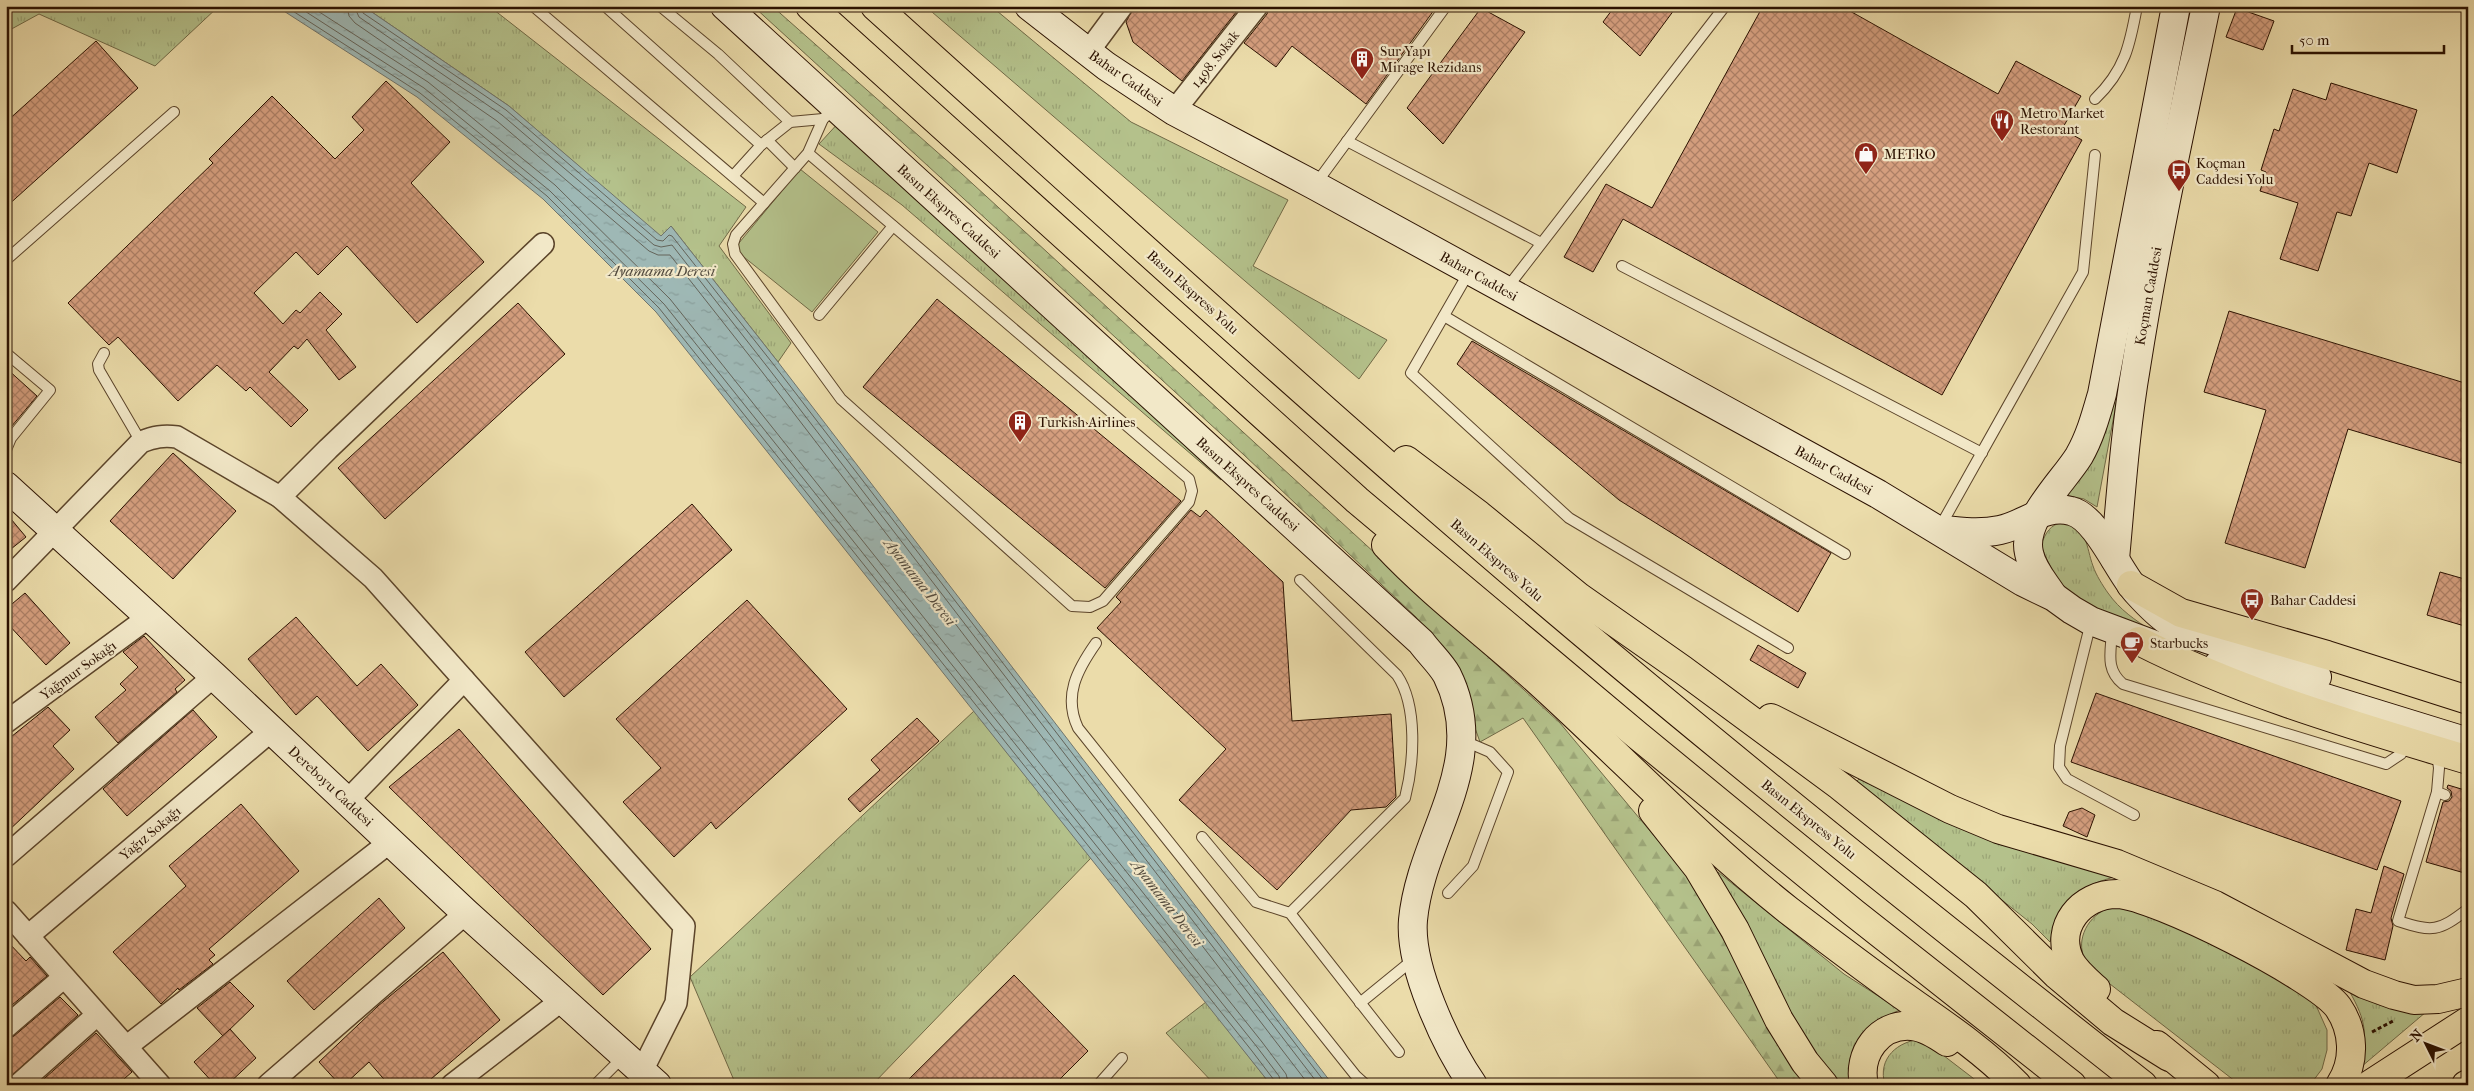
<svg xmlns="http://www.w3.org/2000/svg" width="2474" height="1091" viewBox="0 0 2474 1091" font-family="'IM FELL French Canon',serif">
  <defs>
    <pattern id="grass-tufts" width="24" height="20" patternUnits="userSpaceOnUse" patternTransform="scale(1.25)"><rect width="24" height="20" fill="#b4c18b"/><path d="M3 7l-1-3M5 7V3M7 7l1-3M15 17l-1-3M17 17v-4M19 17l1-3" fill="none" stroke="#9ba576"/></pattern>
    <pattern id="forest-firs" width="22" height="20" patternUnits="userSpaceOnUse" patternTransform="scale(1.25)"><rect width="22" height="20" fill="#b4c18b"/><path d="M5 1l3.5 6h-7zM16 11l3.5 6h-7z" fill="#9ba576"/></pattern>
    <pattern id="water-ripples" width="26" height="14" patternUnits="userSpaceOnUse" patternTransform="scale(1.25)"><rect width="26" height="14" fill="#9eb8b5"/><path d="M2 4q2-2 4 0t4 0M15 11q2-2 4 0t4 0" fill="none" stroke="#889d9a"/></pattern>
    <pattern id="building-cross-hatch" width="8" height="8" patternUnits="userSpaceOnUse" patternTransform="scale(1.25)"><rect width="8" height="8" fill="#d49e7e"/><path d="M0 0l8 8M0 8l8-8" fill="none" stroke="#ac7f65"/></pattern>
  </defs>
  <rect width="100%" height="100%" fill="#ebdcaa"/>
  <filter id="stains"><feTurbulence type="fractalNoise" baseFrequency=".004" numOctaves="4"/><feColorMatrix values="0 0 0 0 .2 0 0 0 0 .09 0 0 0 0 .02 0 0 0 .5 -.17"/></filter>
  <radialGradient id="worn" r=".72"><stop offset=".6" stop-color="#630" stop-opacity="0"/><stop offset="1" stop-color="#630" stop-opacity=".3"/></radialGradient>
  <g fill="url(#grass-tufts)" stroke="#706946">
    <path d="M 6,6 L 219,6 L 155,66 L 39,14 L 6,32 Z"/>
    <path d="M 363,6 L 489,6 L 746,207 L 719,246 L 791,343 L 778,362 L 671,226 L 661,237 L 509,106 Z"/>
    <path d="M 925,6 L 991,6 L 1131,122 L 1288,200 L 1253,266 L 1387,340 L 1359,379 Z"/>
    <path d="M 2191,6 L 2196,6 L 2120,383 L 2097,507 L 2084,499 L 2065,495 C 2084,476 2097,457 2105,431 Z"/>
    <path d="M 841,120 L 1221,480 L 902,205 L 819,144 Z"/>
    <path d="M 2063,522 C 2088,527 2086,547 2093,566 C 2096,575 2103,586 2108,593 C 2120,610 2135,620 2152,631 C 2097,614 2062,604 2041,545 C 2046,532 2050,525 2063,522 Z"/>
    <path d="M 974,711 L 1091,858 L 872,1085 L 736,1085 L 690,977 Z"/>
    <path d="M 1859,779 L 1966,829 L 2114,877 C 2073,889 2060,899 2050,942 L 2032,924 L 1855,783 Z"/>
    <path d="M 1718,872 L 1844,974 L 1900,1010 C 1866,1023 1845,1048 1849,1085 L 1841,1085 C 1788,1022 1753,947 1714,875 Z"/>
    <path d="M 2125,907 L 2152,914 L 2283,981 L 2315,1003 L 2327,1030 L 2327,1050 L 2322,1069 L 2310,1085 L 2240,1085 L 2101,977 C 2096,973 2090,968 2087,963 C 2074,944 2086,918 2105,910 C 2111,907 2119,908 2125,907 Z"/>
    <path d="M 2346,985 L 2426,1012 L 2361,1067 C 2368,1028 2365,1019 2346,985 Z"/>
    <path d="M 1206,1002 L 1271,1085 L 1215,1085 L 1166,1033 Z"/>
    <path d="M 1922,1039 L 1982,1085 L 1885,1085 C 1877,1058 1898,1041 1922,1039 Z"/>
  </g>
  <path fill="url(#forest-firs)" stroke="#706946" d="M 753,6 L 772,6 L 962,174 L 1560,723 L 1690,879 L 1794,1068 L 1809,1085 L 1782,1085 L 1523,718 L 1480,742 L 1455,672 L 1416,617 L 1244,455 Z"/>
  <path fill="#b4c18b" stroke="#706946" d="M 800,169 L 878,232 L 812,312 L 734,249 Z"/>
  <path fill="url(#water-ripples)" stroke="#70756d" d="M 276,6 L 363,6 L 509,106 L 661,236 L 671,226 L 778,362 L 1333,1085 L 1271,1085 L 656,312 L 543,199 L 417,97 Z"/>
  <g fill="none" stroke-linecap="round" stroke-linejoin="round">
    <g stroke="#64645a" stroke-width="1">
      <path d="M 285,6 L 420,93 L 547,196 L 659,308 L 1252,1051 L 1274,1080 L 1275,1085"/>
      <path d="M 297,6 L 424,88 L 550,191 L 664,304 L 1257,1047 L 1279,1076 L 1281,1085"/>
      <path d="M 310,6 L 428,82 L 555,185 L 670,299 L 1262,1042 L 1286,1074 L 1289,1085"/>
      <path d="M 347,6 L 349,16 L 355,23 L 497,121 L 649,251 L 658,255 L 670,255 L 763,373 L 1309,1085"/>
      <path d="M 354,6 L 359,17 L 502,115 L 654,245 L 661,247 L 672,245 L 769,369 L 1319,1085"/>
      <path d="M 361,6 L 363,13 L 506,110 L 657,240 L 663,241 L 669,235 L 672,236 L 774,365 L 1327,1085"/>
    </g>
  </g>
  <g fill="url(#building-cross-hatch)" stroke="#2b1100">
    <path d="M 1134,6 L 1241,6 L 1182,81 L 1133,42 L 1126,22 Z"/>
    <path d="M 1269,6 L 1437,6 L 1366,104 L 1292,46 L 1276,67 L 1244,43 L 1267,14 Z"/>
    <path d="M 1615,6 L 1677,6 L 1640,56 L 1603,22 Z"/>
    <path d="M 1763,6 L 1841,6 L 1998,94 L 2016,61 L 2081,96 L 2062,129 L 2082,140 L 1942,395 L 1623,219 L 1593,272 L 1564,257 L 1606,184 L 1652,208 Z"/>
    <path d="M 1481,8 L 1525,32 L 1443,144 L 1407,108 Z"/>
    <path d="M 2237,8 L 2274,21 L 2263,50 L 2226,37 Z"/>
    <path d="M 96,41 L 138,88 L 6,207 L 6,122 Z"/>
    <path d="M 386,81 L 450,142 L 411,183 L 484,262 L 417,323 L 347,246 L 318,275 L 296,252 L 254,293 L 283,324 L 296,310 L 300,313 L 320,292 L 342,314 L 326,330 L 356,367 L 339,380 L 307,339 L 298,349 L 294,346 L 269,372 L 308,410 L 291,427 L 250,387 L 246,391 L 217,365 L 178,401 L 118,337 L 109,345 L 68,303 L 213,163 L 209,159 L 272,96 L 335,159 L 364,130 L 352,117 Z"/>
    <path d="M 2331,83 L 2417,110 L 2397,173 L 2369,163 L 2351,216 L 2337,212 L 2318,271 L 2280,259 L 2298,203 L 2260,191 L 2266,172 L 2261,170 L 2274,129 L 2279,131 L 2293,89 L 2326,100 Z"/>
    <path d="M 937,299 L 1181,501 L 1105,588 L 863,387 Z"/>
    <path d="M 518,303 L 565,354 L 385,519 L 338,468 Z"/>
    <path d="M 2229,311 L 2468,384 L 2468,465 L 2348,429 L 2305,568 L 2225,543 L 2266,410 L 2204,392 Z"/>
    <path d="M 1472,341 L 1831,553 L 1798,612 L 1619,500 L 1457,364 Z"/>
    <path d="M 6,368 L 37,396 L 6,433 Z"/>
    <path d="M 173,453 L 236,511 L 173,579 L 110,521 Z"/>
    <path d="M 692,504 L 732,550 L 564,697 L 525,652 Z"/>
    <path d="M 1191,510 L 1200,517 L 1206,510 L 1283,582 L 1292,721 L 1391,714 L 1396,797 L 1386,807 L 1351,810 L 1277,890 L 1179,800 L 1226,749 L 1097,628 L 1121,602 L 1116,597 Z"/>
    <path d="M 6,513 L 26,537 L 6,553 Z"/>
    <path d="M 2440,572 L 2468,580 L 2468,627 L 2427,615 Z"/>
    <path d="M 25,593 L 70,643 L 46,665 L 6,622 L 6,609 Z"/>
    <path d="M 747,600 L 847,709 L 716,829 L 711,822 L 674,857 L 623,802 L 661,768 L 616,719 Z"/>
    <path d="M 296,617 L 357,686 L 381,664 L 418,705 L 368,751 L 317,696 L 296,715 L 248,659 Z"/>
    <path d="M 144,636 L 185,680 L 175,689 L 177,692 L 118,743 L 95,717 L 126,690 L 120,684 L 138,667 L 123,652 Z"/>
    <path d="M 1758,645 L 1806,673 L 1798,688 L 1750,660 Z"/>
    <path d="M 2096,693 L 2401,801 L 2377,870 L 2071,762 Z"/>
    <path d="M 48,707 L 70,730 L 53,746 L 74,769 L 6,833 L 6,741 Z"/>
    <path d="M 193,710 L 217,737 L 127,816 L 103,789 Z"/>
    <path d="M 917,718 L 939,741 L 860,812 L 848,799 L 880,770 L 871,760 Z"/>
    <path d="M 459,729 L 651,949 L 603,995 L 389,787 Z"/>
    <path d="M 2448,785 L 2468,791 L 2468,874 L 2426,862 L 2443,802 L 2449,801 L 2452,797 L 2451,791 L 2447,788 Z"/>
    <path d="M 241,804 L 299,871 L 209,949 L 215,955 L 209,960 L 213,964 L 179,990 L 178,988 L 161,1004 L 113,952 L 186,886 L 169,866 Z"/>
    <path d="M 2082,808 L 2095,815 L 2087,837 L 2063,826 L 2069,812 Z"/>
    <path d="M 2384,866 L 2404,874 L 2391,918 L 2393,926 L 2385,960 L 2346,950 L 2356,909 L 2371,913 Z"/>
    <path d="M 379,898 L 405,928 L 314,1010 L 287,981 Z"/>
    <path d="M 6,940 L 26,961 L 30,957 L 47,976 L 6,1010 Z"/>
    <path d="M 443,952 L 500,1020 L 424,1085 L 389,1085 L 369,1062 L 344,1085 L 340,1085 L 319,1062 L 378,1006 Z"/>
    <path d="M 1014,975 L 1088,1051 L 1054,1085 L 903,1085 Z"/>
    <path d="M 230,982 L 254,1006 L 223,1036 L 197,1008 Z"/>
    <path d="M 60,997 L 78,1015 L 6,1081 L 6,1039 L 14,1036 Z"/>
    <path d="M 230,1029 L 256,1058 L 227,1085 L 215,1085 L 194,1062 Z"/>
    <path d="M 96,1033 L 132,1072 L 117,1085 L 37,1085 Z"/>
  </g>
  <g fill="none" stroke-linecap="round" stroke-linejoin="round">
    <g stroke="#5b442a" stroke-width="12">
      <g id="lane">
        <path d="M 533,6 L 764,203"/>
        <path d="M 605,6 L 761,145"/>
        <path d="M 660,6 L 718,54 L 790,122"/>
        <path d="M 2095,99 C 2125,70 2130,45 2137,6"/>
        <path d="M 767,140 L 795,168"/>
        <path d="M 1347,141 L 1541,243"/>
        <path d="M 808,153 L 1189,479 L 1192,491 L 1189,502 L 1103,601 L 1090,607 L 1072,606 L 841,399 L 735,254 L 733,244 L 736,235 L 808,153 L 823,119 L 835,108"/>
        <path d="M 733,176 L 761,145 L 790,122 L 823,119"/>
        <path d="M 1315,185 L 1446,6"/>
        <path d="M 6,260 L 174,112"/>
        <path d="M 1622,266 L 1982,453"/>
        <path d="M 1469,272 L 1411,373 L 1569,518 L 1788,648"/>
        <path d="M 1507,288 L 1725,6"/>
        <path d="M 819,315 L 893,226"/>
        <path d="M 1444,316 L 1845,554"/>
        <path d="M 6,353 L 50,390 L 11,438 L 6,450"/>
        <path d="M 104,353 L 98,364 L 99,370 L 141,442"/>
        <path d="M 1940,527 L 2083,272 L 2095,155"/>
        <path d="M 2091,622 L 2060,746 L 2059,767 L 2067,779 L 2134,815"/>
        <path d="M 2112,631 C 2111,652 2105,669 2123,684 L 2386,764 L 2401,754 L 2407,743"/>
        <path d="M 1096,643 C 1077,670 1063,696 1078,728 L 1356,1076 L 1366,1085"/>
        <path d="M 2437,754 L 2439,768 L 2437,792 L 2445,795"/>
        <path d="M 2437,792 L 2398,921 C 2433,932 2438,932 2468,909"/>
        <path d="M 1202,837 L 1256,902 L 1290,913 L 1399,1052"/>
        <path d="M 1448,893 L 1473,866 L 1508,772 L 1490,752 L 1462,740"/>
        <path d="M 1290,913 L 1405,798 C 1414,763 1418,706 1397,675 L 1300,580"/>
        <path d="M 1360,1003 L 1414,959"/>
        <path d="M 595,1085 L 624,1056"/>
        <path d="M 1098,1085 L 1122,1058"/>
      </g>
    </g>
    <g stroke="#5b442a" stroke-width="24">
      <g id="street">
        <path d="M 1088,52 L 1122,6"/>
        <path d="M 1174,111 L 1257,6"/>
        <path d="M 280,497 L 328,449 L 543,244"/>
        <path d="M 6,581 L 141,442 C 154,437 163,435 177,437 L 280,497 L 373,578 L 684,926 L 676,1003 L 642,1071"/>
        <path d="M 6,722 L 149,617"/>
        <path d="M 347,801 L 464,680"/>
        <path d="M 6,856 L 214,676"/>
        <path d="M 6,911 L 160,1085"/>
        <path d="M 28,936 L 272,730"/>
        <path d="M 6,1027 L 63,978"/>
        <path d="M 126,1047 L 390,842"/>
        <path d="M 18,1085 L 97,1015"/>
        <path d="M 268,1085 L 466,913"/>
        <path d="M 452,1085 L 562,1000"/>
      </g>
    </g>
    <g stroke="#2b1100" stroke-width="30">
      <g id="secondary">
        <path d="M 725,6 L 1421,642 C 1429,653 1441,664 1447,675 C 1491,764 1421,834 1413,920 C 1409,967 1446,1046 1473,1085"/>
        <path d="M 1029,6 L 1106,66 L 1174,111 L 1314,185 L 1878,494 L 2023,582 L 2054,597 L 2072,610 L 2091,621 L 2163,648"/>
        <path d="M 6,486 L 214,676 L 466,913 L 657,1085"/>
        <path d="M 1943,530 C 1962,532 1981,534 2000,530 C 2025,525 2044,504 2071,511 C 2097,517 2119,573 2137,592 C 2147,603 2158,615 2171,623 C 2190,635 2214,641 2235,648 C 2262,658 2290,668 2317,677"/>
        <path d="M 2115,559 C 2121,495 2125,431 2136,367 C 2155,246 2181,126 2206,6"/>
        <path d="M 2053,596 C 2044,582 2032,569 2029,553 C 2021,520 2063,482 2079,456 C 2090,437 2096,415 2102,394 L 2176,6"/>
        <path d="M 2218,665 L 2468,742"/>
      </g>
    </g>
    <g stroke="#2b1100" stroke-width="30">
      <g id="primary">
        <path d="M 2131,585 L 2181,613 L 2327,655 L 2468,700"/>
        <path d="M 2139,641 C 2243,694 2356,726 2468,760"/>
        <path d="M 2369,1085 L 2468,1021"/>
        <path d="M 2466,1085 L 2468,1084"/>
      </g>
    </g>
    <g stroke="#2b1100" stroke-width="30">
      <g id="highway">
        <path d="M 810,6 L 1357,500 L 1637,735 L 1854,913 L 2072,1085"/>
        <path d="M 875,6 C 1093,202 1309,400 1532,590 C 1732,760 1937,923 2143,1085"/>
        <path d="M 1406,460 L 1479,515 L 1579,597 L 1683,670 L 1840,786 L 1976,895 L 2057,975 L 2113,1022 L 2169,1057"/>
        <path d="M 1386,545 C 1430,592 1482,631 1529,673 C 1617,752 1696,837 1788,910 C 1826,939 1864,968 1902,995 C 1942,1023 1983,1050 2017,1085"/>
        <path d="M 1771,718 L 1950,809 L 1998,829 L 2117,864 L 2215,905 L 2364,984 L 2394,995 L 2414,1000 L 2438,999 L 2468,992"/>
        <path d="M 1653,811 L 1698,868 L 1735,930 L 1779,1020 L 1805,1062 L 1824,1085"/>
        <path d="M 2096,989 C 2087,981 2076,972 2070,961 C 2054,927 2081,894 2117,894 C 2154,895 2316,977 2338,1007 C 2354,1030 2356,1061 2340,1085"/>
        <path d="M 2157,1045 L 2206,1085"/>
        <path d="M 1864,1085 C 1857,1054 1879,1023 1912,1026 C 1925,1027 1937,1035 1947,1042"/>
      </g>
    </g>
    <path stroke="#2b1100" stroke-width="3" stroke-dasharray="4 2.5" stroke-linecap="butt" d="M 2372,1032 L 2395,1020"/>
    <use href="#lane" stroke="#f2e8c8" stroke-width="10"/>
    <use href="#street" stroke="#f2e8c8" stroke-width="21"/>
    <use href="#secondary" stroke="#f2e8c8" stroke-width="28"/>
    <use href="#primary" stroke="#ebdcaa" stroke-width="28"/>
    <use href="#highway" stroke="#ebdcaa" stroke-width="28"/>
  </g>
  <defs>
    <g id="building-pin" transform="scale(1.25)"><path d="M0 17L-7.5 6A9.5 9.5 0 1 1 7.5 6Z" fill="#8f2418" stroke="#f2e8c8"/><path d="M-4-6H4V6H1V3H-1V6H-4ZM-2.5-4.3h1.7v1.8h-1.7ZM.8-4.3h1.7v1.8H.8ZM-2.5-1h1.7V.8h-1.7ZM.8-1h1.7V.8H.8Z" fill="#fff"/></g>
    <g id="restaurant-pin" transform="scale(1.25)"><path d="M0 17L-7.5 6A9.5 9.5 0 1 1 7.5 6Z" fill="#8f2418" stroke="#f2e8c8"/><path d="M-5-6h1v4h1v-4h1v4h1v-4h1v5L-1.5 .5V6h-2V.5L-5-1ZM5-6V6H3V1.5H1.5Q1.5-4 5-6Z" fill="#fff"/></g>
    <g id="shop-pin" transform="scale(1.25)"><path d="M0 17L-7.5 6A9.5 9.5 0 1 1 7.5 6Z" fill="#8f2418" stroke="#f2e8c8"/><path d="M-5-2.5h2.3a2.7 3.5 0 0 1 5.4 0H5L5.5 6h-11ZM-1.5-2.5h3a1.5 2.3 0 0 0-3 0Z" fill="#fff"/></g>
    <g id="bus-pin" transform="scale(1.25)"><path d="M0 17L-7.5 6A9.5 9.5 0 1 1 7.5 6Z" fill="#8f2418" stroke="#f2e8c8"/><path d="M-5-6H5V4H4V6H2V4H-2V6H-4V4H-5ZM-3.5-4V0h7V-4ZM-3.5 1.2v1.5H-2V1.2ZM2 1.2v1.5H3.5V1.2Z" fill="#fff"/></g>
    <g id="cafe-pin" transform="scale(1.25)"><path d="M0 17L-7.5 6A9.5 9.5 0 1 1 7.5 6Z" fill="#8f2418" stroke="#f2e8c8"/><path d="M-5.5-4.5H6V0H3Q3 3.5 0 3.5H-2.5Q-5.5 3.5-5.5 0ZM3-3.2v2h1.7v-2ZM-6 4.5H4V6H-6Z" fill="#fff"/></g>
  </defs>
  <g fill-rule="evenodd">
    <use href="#building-pin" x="1362" y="59"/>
    <use href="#restaurant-pin" x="2002" y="121"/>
    <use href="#shop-pin" x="1866" y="154"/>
    <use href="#bus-pin" x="2179" y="171"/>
    <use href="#building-pin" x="1020" y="422"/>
    <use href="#bus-pin" x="2252" y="600"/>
    <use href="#cafe-pin" x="2132" y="643"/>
  </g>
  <g text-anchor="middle" stroke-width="4.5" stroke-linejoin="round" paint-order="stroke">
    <g font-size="14" fill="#2b1100" stroke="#f2e8c8" text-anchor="start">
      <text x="1380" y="56">Sur Yapı<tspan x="1380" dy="16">Mirage Rezidans</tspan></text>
      <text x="2020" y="118">Metro Market<tspan x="2020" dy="16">Restorant</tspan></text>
      <text x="1884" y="159">METRO</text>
      <text x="2196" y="168">Koçman<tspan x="2196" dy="16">Caddesi Yolu</tspan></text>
      <text x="1038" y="427">Turkish Airlines</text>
      <text x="2270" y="605">Bahar Caddesi</text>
      <text x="2150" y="648">Starbucks</text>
    </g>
    <g font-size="14" fill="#2b1100" stroke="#f2e8c8">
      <text transform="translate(1215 59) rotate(-52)" y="5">1498. Sokak</text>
      <text transform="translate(1126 78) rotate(35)" y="5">Bahar Caddesi</text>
      <text transform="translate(949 211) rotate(42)" y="5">Basın Ekspres Caddesi</text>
      <text transform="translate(1479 276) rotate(29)" y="5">Bahar Caddesi</text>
      <text transform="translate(1193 292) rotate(42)" y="5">Basın Ekspress Yolu</text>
      <text transform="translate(2148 296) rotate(-80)" y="5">Koçman Caddesi</text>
      <text transform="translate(1834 470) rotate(29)" y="5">Bahar Caddesi</text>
      <text transform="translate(1248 484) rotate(42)" y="5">Basın Ekspres Caddesi</text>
      <text transform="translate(1497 560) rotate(41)" y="5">Basın Ekspress Yolu</text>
      <text transform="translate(78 670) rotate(-36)" y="5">Yağmur Sokağı</text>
      <text transform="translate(331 786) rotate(43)" y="5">Dereboyu Caddesi</text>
      <text transform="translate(1809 819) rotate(39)" y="5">Basın Ekspress Yolu</text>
      <text transform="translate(150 833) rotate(-40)" y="5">Yağız Sokağı</text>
    </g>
    <g font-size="15" font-style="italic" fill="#534b3f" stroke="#f2e8c8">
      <text x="662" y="276">Ayamama Deresi</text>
      <text transform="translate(920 582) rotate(52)" y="5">Ayamama Deresi</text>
      <text transform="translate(1167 903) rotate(52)" y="5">Ayamama Deresi</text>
    </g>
  </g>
  <rect width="2474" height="1091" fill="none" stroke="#ebdcaa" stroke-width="25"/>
  <rect x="8" y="8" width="2459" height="1076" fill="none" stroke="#2b1100" stroke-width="2.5"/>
  <rect x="12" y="12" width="2449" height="1066" fill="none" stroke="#2b1100"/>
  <g transform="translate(2426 1044) rotate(312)" stroke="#f2e8c8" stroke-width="4" paint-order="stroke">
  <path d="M0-4L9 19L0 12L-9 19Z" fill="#2b1100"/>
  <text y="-8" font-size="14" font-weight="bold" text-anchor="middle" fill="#2b1100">N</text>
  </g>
  <path d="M2292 45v8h152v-8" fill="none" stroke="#2b1100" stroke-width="2.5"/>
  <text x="2299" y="45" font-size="15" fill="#2b1100" stroke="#f2e8c8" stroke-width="4" paint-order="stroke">50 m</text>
  <rect width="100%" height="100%" filter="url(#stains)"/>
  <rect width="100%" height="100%" fill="url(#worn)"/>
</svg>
